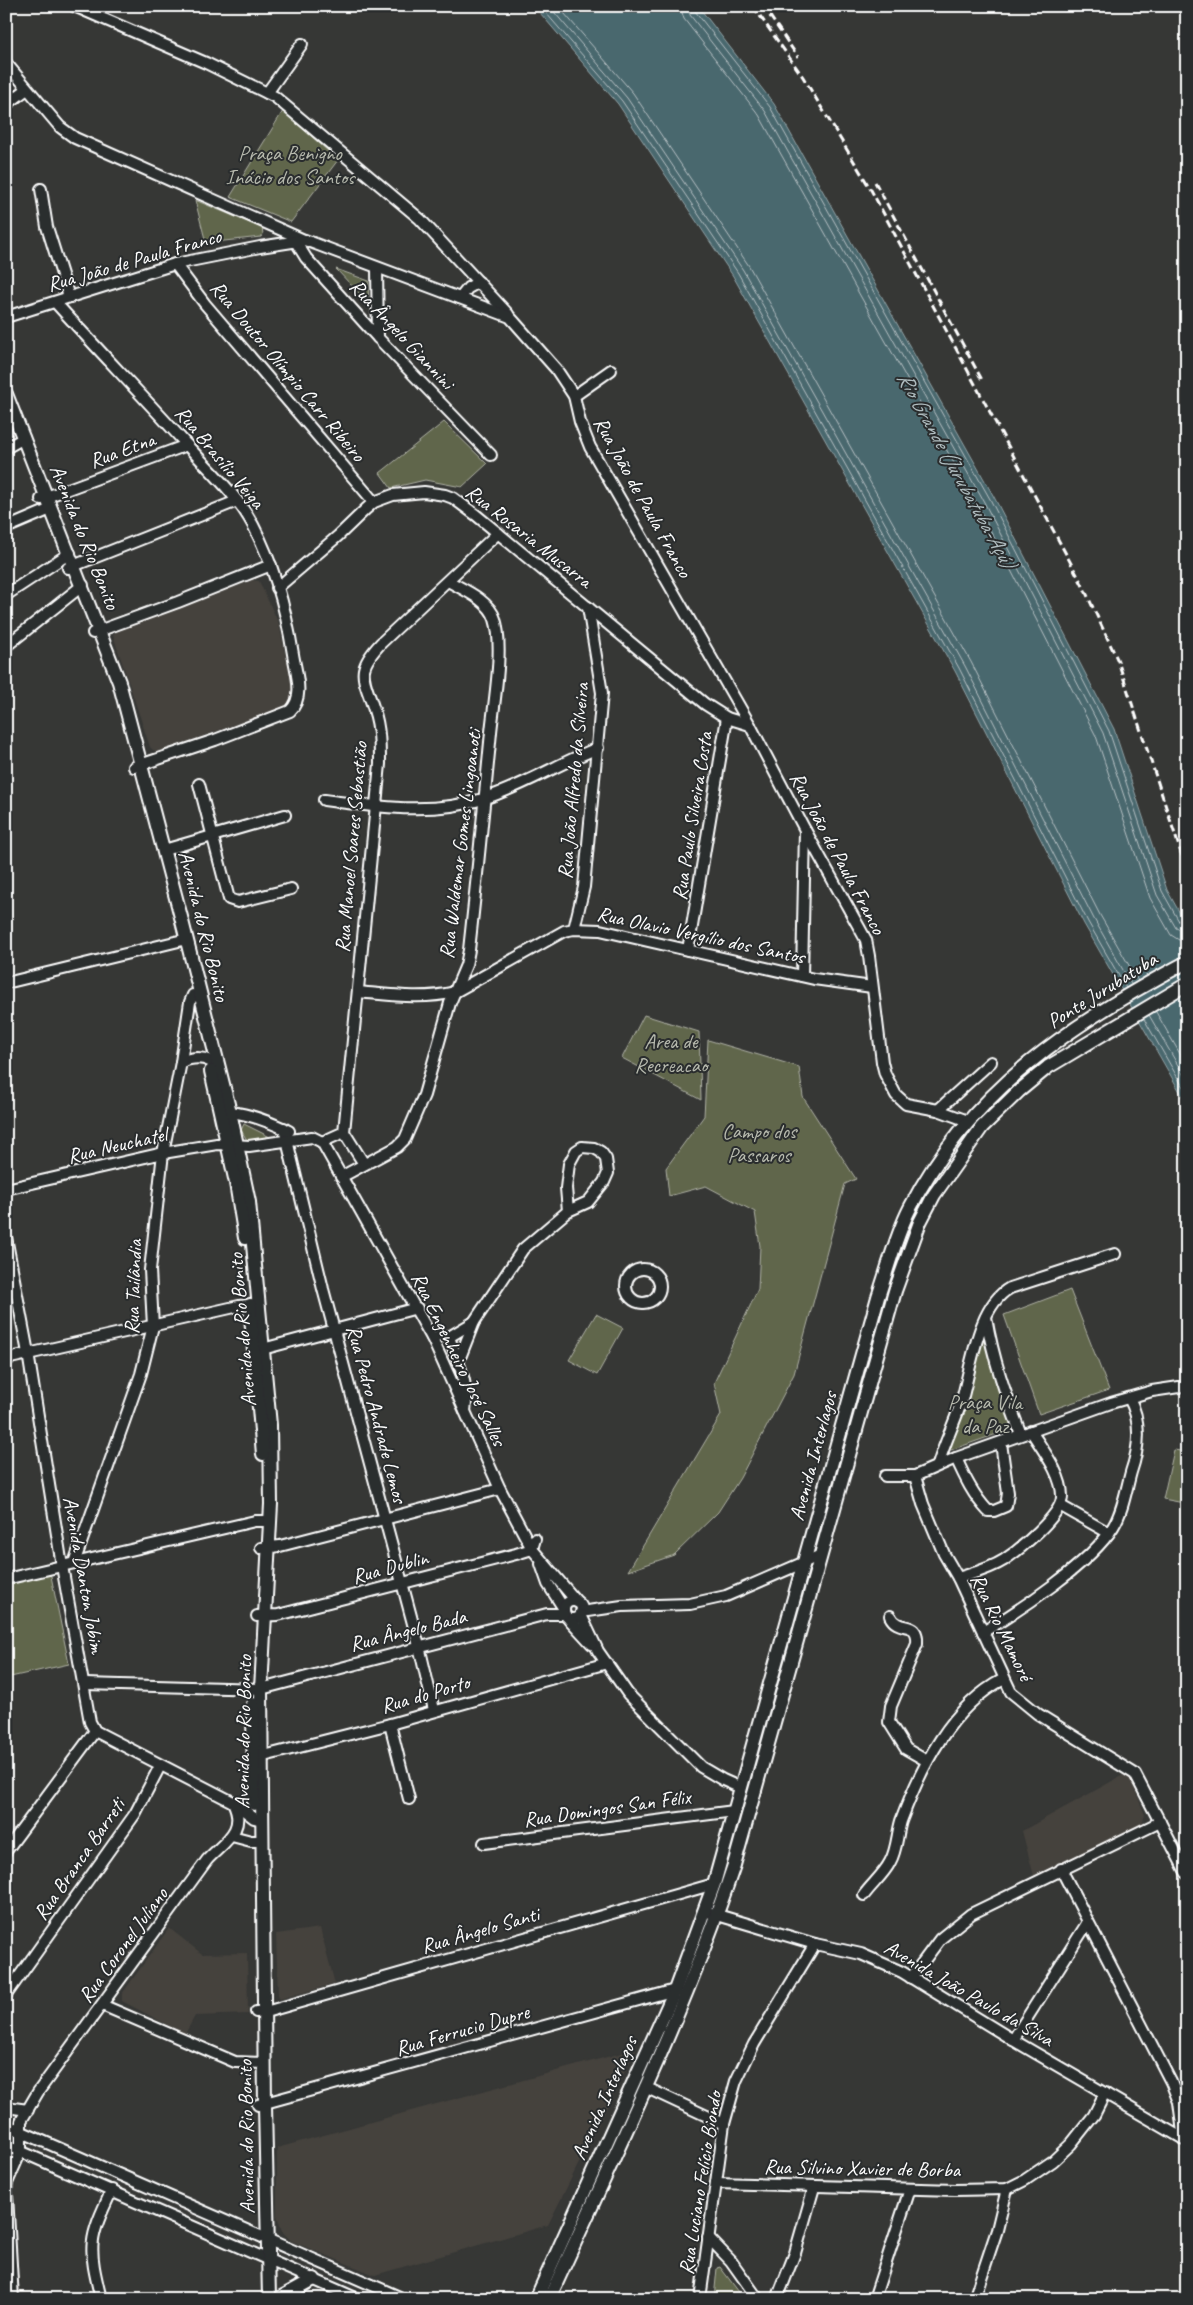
<svg xmlns="http://www.w3.org/2000/svg" width="1193" height="2305" viewBox="0 0 1193 2305" font-family="Caveat,sans-serif">
  <rect width="100%" height="100%" fill="#363735"/>
  <filter id="ink" filterUnits="userSpaceOnUse"><feTurbulence type="fractalNoise" baseFrequency=".02" numOctaves="2"/><feDisplacementMap in="SourceGraphic" scale="10" xChannelSelector="R" yChannelSelector="G"/><feConvolveMatrix kernelMatrix="1 2 1 2 8 2 1 2 1" color-interpolation-filters="sRGB"/></filter>
  <g filter="url(#ink)">
    <g fill="#45423d">
      <path d="M 252,580 L 259,581 L 279,624 L 293,689 L 293,696 L 288,706 L 158,752 L 153,750 L 150,747 L 113,635 L 116,632 Z"/>
      <path d="M 1125,1774 L 1129,1775 L 1145,1815 L 1142,1824 L 1034,1876 L 1022,1831 Z"/>
      <path d="M 169,1928 L 202,1954 L 247,1953 L 248,2014 L 195,2016 L 185,2034 L 122,2001 L 122,1994 Z"/>
      <path d="M 320,1928 L 335,1984 L 280,1999 L 278,1996 L 276,1934 Z"/>
      <path d="M 636,2049 L 548,2225 L 375,2275 L 291,2241 L 282,2231 L 277,2217 L 277,2148 Z"/>
    </g>
    <g fill="#60664c" stroke="#b0b2a6">
      <path d="M 283,111 L 338,160 L 291,222 L 230,197 Z"/>
      <path d="M 195,200 L 262,228 L 263,234 L 261,237 L 206,243 Z"/>
      <path d="M 336,269 L 369,281 L 368,303 Z"/>
      <path d="M 444,422 L 487,464 L 462,487 L 425,480 L 391,488 L 380,473 Z"/>
      <path d="M 644,1015 L 699,1032 L 701,1100 L 622,1058 Z"/>
      <path d="M 708,1040 L 799,1067 L 803,1097 L 856,1179 L 845,1184 L 794,1374 L 740,1478 L 718,1512 L 674,1555 L 628,1571 L 721,1415 L 714,1383 L 758,1289 L 760,1246 L 755,1212 L 706,1186 L 669,1196 L 666,1168 L 704,1116 Z"/>
      <path d="M 244,1124 L 276,1140 L 248,1142 L 241,1130 Z"/>
      <path d="M 1070,1290 L 1109,1390 L 1039,1414 L 1004,1315 Z"/>
      <path d="M 596,1314 L 623,1328 L 597,1375 L 569,1360 Z"/>
      <path d="M 984,1336 L 996,1384 L 1013,1422 L 1011,1429 L 948,1451 L 965,1404 Z"/>
      <path d="M 1174,1450 L 1187,1452 L 1187,1488 L 1184,1503 L 1163,1499 Z"/>
      <path d="M 45,1572 L 51,1576 L 69,1664 L 6,1678 L 6,1581 Z"/>
      <path d="M 720,2267 L 742,2296 L 743,2299 L 714,2299 L 717,2268 Z"/>
    </g>
    <path fill="#4a676e" stroke="#92a4a8" d="M 534,6 L 698,6 L 774,104 L 994,497 L 1114,729 L 1167,890 L 1187,926 L 1187,1104 L 1084,924 L 955,671 L 733,276 L 618,104 Z"/>
    <g fill="none" stroke-linecap="round" stroke-linejoin="round">
      <g stroke="#b7c2c5" stroke-width="1">
        <path d="M 540,6 L 622,101 L 738,273 L 959,668 L 1088,922 L 1126,988"/>
        <path d="M 549,6 L 627,98 L 743,270 L 965,666 L 1094,919 L 1131,984"/>
        <path d="M 558,6 L 633,93 L 749,266 L 971,662 L 1100,915 L 1138,981"/>
        <path d="M 680,6 L 684,19 L 759,115 L 978,506 L 1096,736 L 1150,898 L 1171,935 L 1179,940 L 1187,941"/>
        <path d="M 688,6 L 690,15 L 765,111 L 984,502 L 1103,733 L 1157,895 L 1176,928 L 1187,933"/>
        <path d="M 694,6 L 695,11 L 770,107 L 990,499 L 1109,731 L 1162,891 L 1181,925 L 1187,927"/>
        <path d="M 1156,1012 L 1187,1066"/>
        <path d="M 1149,1015 L 1187,1081"/>
        <path d="M 1144,1019 L 1187,1094"/>
      </g>
      <g stroke="#fff" stroke-width="14">
        <g id="minor">
          <path d="M 74,6 L 206,63 L 275,97 L 420,219 L 508,314"/>
          <path d="M 6,63 L 60,127 L 75,138 L 304,240"/>
          <path d="M 267,93 L 302,44"/>
          <path d="M 6,105 L 27,89"/>
          <path d="M 41,189 L 47,227 L 69,297"/>
          <path d="M 293,237 L 306,258 L 378,338 L 491,455"/>
          <path d="M 175,264 L 205,304 L 374,502"/>
          <path d="M 377,268 L 378,338"/>
          <path d="M 460,298 L 468,288 L 479,282"/>
          <path d="M 55,302 C 98,350 143,396 186,444 C 209,470 236,493 253,525 C 274,565 286,610 293,654 C 296,673 305,697 290,711 L 215,740 L 134,767"/>
          <path d="M 6,317 L 175,264 L 260,247 L 305,240 L 510,317 L 556,369 L 574,396 L 580,422 L 590,447 L 750,725 L 805,830 L 860,929 L 866,940 L 869,956 L 882,1062 L 885,1074 L 896,1095 L 906,1104 L 938,1110 L 968,1121"/>
          <path d="M 574,396 L 611,370"/>
          <path d="M 6,448 L 24,438"/>
          <path d="M 41,499 L 187,445"/>
          <path d="M 6,528 L 46,511"/>
          <path d="M 68,568 L 237,501"/>
          <path d="M 277,588 L 338,536 L 366,509 L 374,502 L 393,495 L 424,492 L 445,495 L 453,498 L 476,515 L 705,704 L 727,718 L 750,725"/>
          <path d="M 6,595 L 70,553"/>
          <path d="M 93,633 L 178,602 L 271,565"/>
          <path d="M 6,646 L 83,585"/>
          <path d="M 199,784 L 229,899 L 238,902 L 291,889"/>
          <path d="M 324,800 C 375,807 433,815 483,799 C 524,786 559,763 598,748"/>
          <path d="M 164,850 L 285,815"/>
          <path d="M 574,929 L 584,887 L 602,693 L 588,607"/>
          <path d="M 688,950 L 727,718"/>
          <path d="M 802,976 L 805,830"/>
          <path d="M 6,983 L 187,939"/>
          <path d="M 358,992 C 391,995 423,1000 455,992 L 564,931 L 574,929 L 600,930 L 814,979 L 872,987"/>
          <path d="M 181,1062 C 195,1056 209,1056 219,1069"/>
          <path d="M 938,1110 L 991,1062"/>
          <path d="M 230,1112 C 251,1114 270,1122 289,1131"/>
          <path d="M 284,1128 L 323,1289 L 419,1646 L 434,1710"/>
          <path d="M 322,1142 L 344,1132"/>
          <path d="M 364,1164 L 344,1132 L 380,764 C 380,746 380,728 374,710 C 364,677 354,672 381,643 L 498,533"/>
          <path d="M 341,1177 L 397,1147 L 405,1139 L 424,1095 L 450,1003 L 466,965 L 469,950 C 477,878 484,805 491,732 C 494,702 504,647 495,619 C 489,600 464,590 448,581"/>
          <path d="M 6,1189 L 163,1153 L 217,1144 L 249,1146 L 312,1137 L 322,1142 L 432,1338 L 500,1489 L 532,1549 L 577,1602"/>
          <path d="M 6,1237 L 28,1353 L 62,1566 L 90,1722 L 95,1731 L 233,1802 L 254,1818 L 262,1820"/>
          <circle cx="643" cy="1286" r="17"/>
          <path d="M 986,1317 C 993,1359 1006,1396 1021,1434"/>
          <path d="M 449,1337 C 457,1361 470,1383 465,1411"/>
          <path d="M 432,1338 L 439,1335 L 449,1337 L 474,1322"/>
          <path d="M 255,1351 L 417,1308"/>
          <path d="M 6,1359 L 239,1306 L 257,1304"/>
          <path d="M 459,1360 L 474,1322 L 523,1249 L 568,1211 L 588,1202 L 604,1182 L 608,1173 L 606,1159 L 601,1152 L 594,1148 L 582,1147 L 576,1151 L 569,1164 L 566,1188 L 568,1211"/>
          <path d="M 956,1458 C 965,1478 973,1495 988,1511 L 994,1511 L 1006,1506 L 1008,1493 L 1001,1443"/>
          <path d="M 938,1465 C 944,1444 954,1424 961,1403 C 971,1370 977,1306 1010,1288 L 1115,1254"/>
          <path d="M 885,1476 L 915,1476 L 956,1458 L 1111,1403 L 1152,1391 L 1179,1387"/>
          <path d="M 915,1476 L 923,1504 L 944,1554 L 958,1578 L 1011,1692 L 1038,1714 L 1135,1774 L 1187,1874"/>
          <path d="M 1061,1506 L 1109,1533"/>
          <path d="M 261,1548 L 280,1546 L 500,1489"/>
          <path d="M 74,1563 L 141,1374 L 153,1326 L 150,1270 L 163,1153 L 181,1062 L 190,1002 L 193,995"/>
          <path d="M 541,1564 L 548,1584 L 564,1609"/>
          <path d="M 958,1578 C 974,1573 990,1569 1004,1560 C 1019,1550 1063,1514 1062,1496 C 1062,1474 1042,1449 1031,1431"/>
          <path d="M 6,1579 L 255,1521 L 270,1521"/>
          <circle cx="573" cy="1610" r="9"/>
          <path d="M 581,1612 L 622,1606 L 690,1604 L 726,1596 L 821,1555"/>
          <path d="M 581,1615 L 598,1651 L 628,1694 L 701,1767 L 723,1780 L 741,1788"/>
          <path d="M 257,1616 L 278,1615 L 516,1554 L 532,1549 L 535,1539"/>
          <path d="M 890,1616 C 899,1634 919,1618 917,1644 L 891,1706 L 889,1722 L 906,1749 L 927,1761"/>
          <path d="M 569,1619 L 592,1644"/>
          <path d="M 983,1632 C 1020,1610 1091,1563 1113,1527 C 1123,1511 1126,1490 1131,1472 C 1139,1449 1142,1421 1129,1398"/>
          <path d="M 85,1684 L 261,1689 L 547,1614 L 564,1614"/>
          <path d="M 390,1724 L 409,1799"/>
          <path d="M 256,1758 L 390,1724 L 607,1663"/>
          <path d="M 232,1836 L 251,1841 L 262,1841"/>
          <path d="M 484,1843 L 734,1811"/>
          <path d="M 6,1851 L 95,1731"/>
          <path d="M 1061,1869 L 1171,2082 L 1179,2102 L 1184,2140"/>
          <path d="M 864,1895 C 872,1884 884,1874 890,1862 C 897,1850 897,1834 901,1821 C 921,1767 951,1706 1004,1679"/>
          <path d="M 704,1911 L 815,1944 L 861,1954 L 902,1972 L 1013,2040 L 1187,2141"/>
          <path d="M 911,1978 L 940,1939 L 971,1914 L 1160,1822"/>
          <path d="M 6,1995 L 135,1814 L 160,1766"/>
          <path d="M 102,2005 L 235,2062 L 265,2063"/>
          <path d="M 256,2012 L 269,2011 L 714,1884"/>
          <path d="M 1013,2040 L 1088,1922"/>
          <path d="M 645,2087 L 724,2124"/>
          <path d="M 258,2105 L 675,1990"/>
          <path d="M 6,2107 L 28,2110"/>
          <path d="M 6,2125 L 404,2299"/>
          <path d="M 6,2145 L 358,2299"/>
          <path d="M 6,2178 L 13,2299"/>
          <path d="M 7,2183 L 21,2151 L 21,2121 L 38,2092 L 207,1860 C 225,1841 247,1830 233,1802"/>
          <path d="M 716,2183 L 955,2190 L 1007,2189 L 1025,2180 L 1053,2161 L 1071,2144 L 1094,2115 L 1105,2093"/>
          <path d="M 708,2237 L 731,2261 L 758,2299"/>
          <path d="M 101,2299 C 88,2246 88,2240 112,2190"/>
          <path d="M 700,2299 L 724,2124 L 736,2081 L 754,2044 L 815,1944"/>
          <path d="M 777,2299 L 795,2253 L 814,2187"/>
          <path d="M 874,2299 L 910,2189"/>
          <path d="M 974,2299 L 997,2230 L 1007,2189"/>
        </g>
      </g>
      <g stroke="#fff" stroke-width="16">
        <g id="major">
          <path d="M 6,394 L 119,682 L 181,917 L 230,1112 L 249,1202 L 270,1425 L 271,1504 L 261,1689 L 265,2105 L 269,2299"/>
          <path d="M 211,1071 L 236,1183 L 245,1238"/>
          <path d="M 250,1305 L 263,1454"/>
          <path d="M 253,1704 L 254,1804"/>
          <path d="M 278,2299 L 314,2279"/>
          <path d="M 536,2299 L 675,1990 L 714,1884 L 878,1297 C 888,1268 896,1235 910,1208 C 970,1090 1074,1022 1187,962"/>
          <path d="M 549,2299 C 614,2156 684,2014 734,1865 L 895,1291 L 920,1222 L 934,1195 L 982,1127 L 1019,1091 L 1048,1067 L 1187,984"/>
        </g>
      </g>
      <use href="#minor" stroke="#2a2d2e" stroke-width="10"/>
      <use href="#major" stroke="#2a2d2e" stroke-width="12"/>
      <g stroke="#fff" stroke-width="3" stroke-dasharray="8 4" stroke-linecap="butt">
        <path d="M 753,6 L 803,77 L 870,188 L 1082,584 L 1118,661 L 1187,871"/>
        <path d="M 763,6 L 798,57"/>
        <path d="M 875,182 L 982,380"/>
      </g>
    </g>
  </g>
  <g text-anchor="middle" stroke-width="4" stroke-linejoin="round" paint-order="stroke">
    <g font-size="21" fill="#b7baae" stroke="#2a2d2e">
      <text x="290" y="160">Praça Benigno<tspan x="290" dy="24">Inácio dos Santos</tspan></text>
      <text x="671" y="1048">Area de<tspan x="671" dy="24">Recreacao</tspan></text>
      <text x="759" y="1138">Campo dos<tspan x="759" dy="24">Passaros</tspan></text>
      <text x="985" y="1409">Praça Vila<tspan x="985" dy="24">da Paz</tspan></text>
    </g>
    <g font-size="21" fill="#fff" stroke="#2a2d2e">
      <text transform="translate(134 260) rotate(-16)" y="7">Rua João de Paula Franco</text>
      <text transform="translate(402 334) rotate(47)" y="7">Rua Ângelo Giannini</text>
      <text transform="translate(288 371) rotate(50)" y="7">Rua Doutor Olímpio Carr Ribeiro</text>
      <text transform="translate(122 450) rotate(-20)" y="7">Rua Etna</text>
      <text transform="translate(220 457) rotate(50)" y="7">Rua Brasílio Veiga</text>
      <text transform="translate(643 497) rotate(61)" y="7">Rua João de Paula Franco</text>
      <text transform="translate(529 536) rotate(38)" y="7">Rua Rosaria Musarra</text>
      <text transform="translate(85 537) rotate(68)" y="7">Avenida do Rio Bonito</text>
      <text transform="translate(573 781) rotate(-85)" y="7">Rua João Alfredo da Silveira</text>
      <text transform="translate(692 816) rotate(-81)" y="7">Rua Paulo Silveira Costa</text>
      <text transform="translate(460 844) rotate(-83)" y="7">Rua Waldemar Gomes Lingoanoti</text>
      <text transform="translate(351 847) rotate(-85)" y="7">Rua Manoel Soares Sebastião</text>
      <text transform="translate(838 853) rotate(62)" y="7">Rua João de Paula Franco</text>
      <text transform="translate(204 926) rotate(76)" y="7">Avenida do Rio Bonito</text>
      <text transform="translate(701 935) rotate(12)" y="7">Rua Olavio Vergílio dos Santos</text>
      <text transform="translate(1102 990) rotate(-32)" y="7">Ponte Jurubatuba</text>
      <text transform="translate(117 1145) rotate(-13)" y="7">Rua Neuchatel</text>
      <text transform="translate(133 1287) rotate(-88)" y="7">Rua Tailândia</text>
      <text transform="translate(242 1330) rotate(-95)" y="7">Avenida do Rio Bonito</text>
      <text transform="translate(459 1359) rotate(64)" y="7">Rua Engenheiro José Salles</text>
      <text transform="translate(377 1414) rotate(75)" y="7">Rua Pedro Andrade Lemos</text>
      <text transform="translate(813 1456) rotate(-75)" y="7">Avenida Interlagos</text>
      <text transform="translate(390 1567) rotate(-15)" y="7">Rua Dublin</text>
      <text transform="translate(84 1575) rotate(80)" y="7">Avenida Danton Jobim</text>
      <text transform="translate(1002 1627) rotate(64)" y="7">Rua Rio Mamoré</text>
      <text transform="translate(408 1630) rotate(-14)" y="7">Rua Ângelo Bada</text>
      <text transform="translate(425 1694) rotate(-16)" y="7">Rua do Porto</text>
      <text transform="translate(243 1732) rotate(-89)" y="7">Avenida do Rio Bonito</text>
      <text transform="translate(607 1808) rotate(-8)" y="7">Rua Domingos San Félix</text>
      <text transform="translate(79 1859) rotate(-55)" y="7">Rua Branca Barreti</text>
      <text transform="translate(480 1930) rotate(-16)" y="7">Rua Ângelo Santi</text>
      <text transform="translate(123 1945) rotate(-54)" y="7">Rua Coronel Juliano</text>
      <text transform="translate(969 1993) rotate(30)" y="7">Avenida João Paulo da Silva</text>
      <text transform="translate(462 2030) rotate(-16)" y="7">Rua Ferrucio Dupre</text>
      <text transform="translate(604 2098) rotate(-66)" y="7">Avenida Interlagos</text>
      <text transform="translate(246 2137) rotate(-91)" y="7">Avenida do Rio Bonito</text>
      <text transform="translate(862 2168) rotate(1)" y="7">Rua Silvino Xavier de Borba</text>
      <text transform="translate(700 2183) rotate(-81)" y="7">Rua Luciano Felício Biondo</text>
    </g>
    <g font-size="22" font-style="italic" fill="#aebbbe" stroke="#2a2d2e">
      <text transform="translate(957 469) rotate(61)" y="8">Rio Grande (Jurubatuba-Açú)</text>
    </g>
  </g>
  <rect width="1193" height="2305" fill="none" stroke="#2a2d2e" stroke-width="25"/>
  <rect x="12" y="12" width="1168" height="2280" fill="none" stroke="#fff" stroke-width="2" filter="url(#ink)"/>
</svg>
